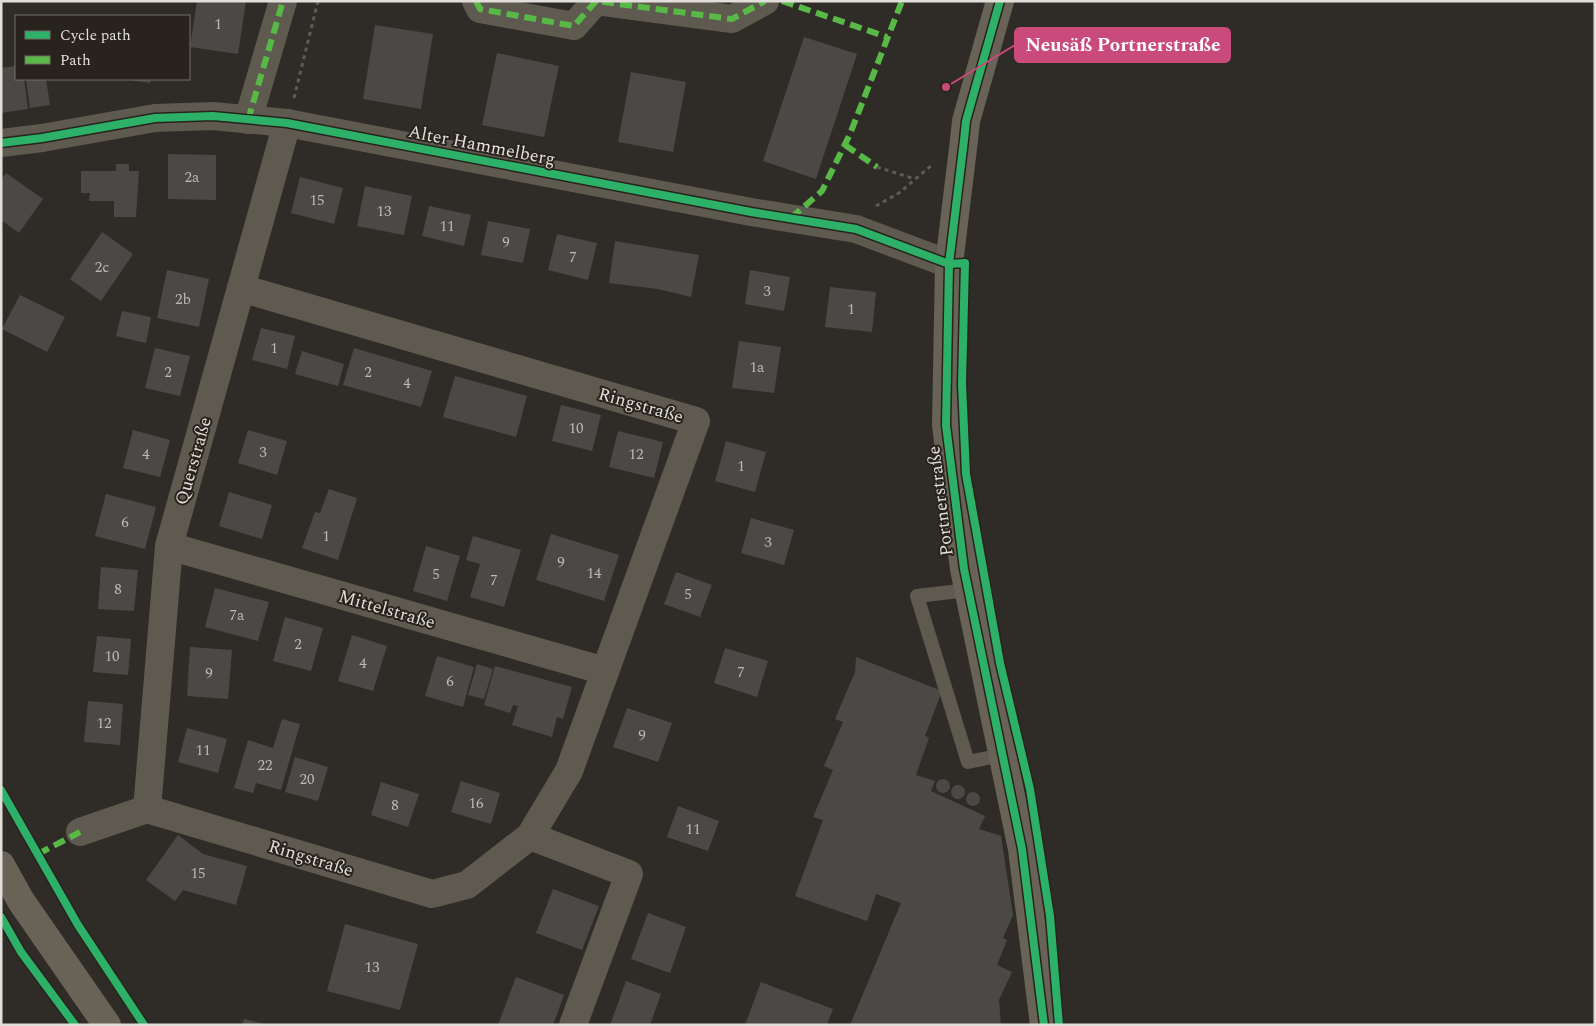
<svg xmlns="http://www.w3.org/2000/svg" width="1596" height="1026" viewBox="0 0 1596 1026" font-family="Spectral,serif">
  <rect width="100%" height="100%" fill="#2f2c28"/>
  <g fill="#4b4945">
    <path d="M 197,1 L 246,1 L 238,54 L 190,47 Z"/>
    <path d="M 375,25 L 433,34 L 421,109 L 363,99 Z"/>
    <path d="M 804,37 L 857,54 L 816,179 L 763,161 Z"/>
    <path d="M 497,53 L 559,66 L 544,137 L 482,125 Z"/>
    <path d="M 16,66 L 16,79 L 24,79 L 28,109 L 1,113 L 1,68 Z"/>
    <path d="M 631,72 L 686,82 L 673,152 L 618,142 Z"/>
    <path d="M 46,79 L 50,105 L 30,108 L 26,80 Z"/>
    <path d="M 123,79 L 151,79 L 150,83 Z"/>
    <path d="M 168,154 L 216,155 L 216,200 L 168,199 Z"/>
    <path d="M 116,164 L 129,164 L 129,171 L 139,171 L 136,217 L 114,217 L 114,201 L 89,201 L 90,193 L 81,193 L 81,171 L 116,171 Z"/>
    <path d="M 6,173 L 43,199 L 19,233 L 1,220 L 1,180 Z"/>
    <path d="M 300,177 L 343,188 L 334,224 L 291,213 Z"/>
    <path d="M 365,186 L 412,196 L 404,235 L 357,226 Z"/>
    <path d="M 429,206 L 471,215 L 464,246 L 422,236 Z"/>
    <path d="M 488,221 L 530,229 L 523,263 L 481,255 Z"/>
    <path d="M 102,232 L 133,254 L 101,301 L 70,279 Z"/>
    <path d="M 557,234 L 597,243 L 588,280 L 548,270 Z"/>
    <path d="M 615,241 L 699,255 L 691,297 L 658,289 L 609,283 Z"/>
    <path d="M 167,270 L 209,279 L 199,327 L 157,318 Z"/>
    <path d="M 750,270 L 790,277 L 784,311 L 745,304 Z"/>
    <path d="M 830,287 L 876,292 L 872,332 L 825,327 Z"/>
    <path d="M 20,295 L 65,317 L 47,352 L 2,329 Z"/>
    <path d="M 122,311 L 151,317 L 146,343 L 116,336 Z"/>
    <path d="M 261,328 L 295,336 L 287,369 L 252,360 Z"/>
    <path d="M 739,341 L 781,347 L 774,393 L 732,388 Z"/>
    <path d="M 155,348 L 190,356 L 180,396 L 145,388 Z"/>
    <path d="M 354,348 L 432,371 L 421,407 L 343,385 Z"/>
    <path d="M 302,351 L 344,364 L 338,386 L 295,374 Z"/>
    <path d="M 455,376 L 527,396 L 516,437 L 443,417 Z"/>
    <path d="M 561,405 L 601,415 L 592,451 L 552,441 Z"/>
    <path d="M 133,430 L 170,440 L 160,477 L 123,468 Z"/>
    <path d="M 248,430 L 287,441 L 277,475 L 238,463 Z"/>
    <path d="M 618,431 L 663,442 L 654,478 L 609,467 Z"/>
    <path d="M 726,441 L 766,452 L 755,492 L 715,481 Z"/>
    <path d="M 329,489 L 357,498 L 338,560 L 302,548 L 315,512 L 320,513 Z"/>
    <path d="M 229,492 L 272,505 L 262,539 L 219,526 Z"/>
    <path d="M 106,494 L 156,507 L 145,549 L 95,536 Z"/>
    <path d="M 751,518 L 794,530 L 784,565 L 741,553 Z"/>
    <path d="M 551,534 L 619,555 L 604,601 L 536,580 Z"/>
    <path d="M 473,536 L 521,550 L 504,607 L 470,597 L 480,564 L 466,560 Z"/>
    <path d="M 426,546 L 460,556 L 447,601 L 413,591 Z"/>
    <path d="M 101,567 L 138,570 L 134,611 L 98,609 Z"/>
    <path d="M 676,572 L 712,585 L 700,617 L 664,604 Z"/>
    <path d="M 215,588 L 269,602 L 258,641 L 205,627 Z"/>
    <path d="M 285,617 L 323,628 L 311,671 L 273,661 Z"/>
    <path d="M 352,635 L 387,646 L 373,691 L 338,681 Z"/>
    <path d="M 97,636 L 131,639 L 128,675 L 93,672 Z"/>
    <path d="M 190,647 L 232,650 L 228,699 L 187,696 Z"/>
    <path d="M 725,648 L 768,661 L 757,697 L 714,683 Z"/>
    <path d="M 437,656 L 474,667 L 463,707 L 425,696 Z"/>
    <path d="M 856,657 L 942,691 L 925,736 L 929,738 L 916,775 L 935,781 L 931,791 L 985,816 L 979,829 L 1001,836 L 1013,915 L 1003,938 L 1007,940 L 997,965 L 1012,972 L 999,1000 L 1001,1025 L 850,1025 L 901,903 L 876,894 L 867,921 L 795,896 L 823,820 L 813,817 L 833,770 L 824,766 L 843,722 L 835,719 L 855,672 Z"/>
    <path d="M 477,664 L 493,669 L 484,699 L 468,695 Z"/>
    <path d="M 495,666 L 572,687 L 563,719 L 557,717 L 552,737 L 512,725 L 518,706 L 513,705 L 510,713 L 484,705 Z"/>
    <path d="M 88,701 L 123,704 L 120,745 L 84,742 Z"/>
    <path d="M 627,708 L 672,723 L 658,762 L 613,747 Z"/>
    <path d="M 282,719 L 300,724 L 281,790 L 256,783 L 253,793 L 234,788 L 248,740 L 273,748 Z"/>
    <path d="M 187,728 L 227,739 L 218,773 L 178,762 Z"/>
    <path d="M 295,757 L 328,767 L 318,801 L 285,792 Z"/>
    <circle cx="943" cy="786" r="7"/>
    <path d="M 461,781 L 500,793 L 491,824 L 451,812 Z"/>
    <path d="M 381,782 L 419,794 L 408,827 L 371,815 Z"/>
    <circle cx="958" cy="792" r="7"/>
    <circle cx="973" cy="799" r="7"/>
    <path d="M 678,806 L 719,821 L 708,851 L 667,837 Z"/>
    <path d="M 178,835 L 203,854 L 247,866 L 236,905 L 183,890 L 175,901 L 146,880 Z"/>
    <path d="M 553,889 L 599,906 L 582,950 L 536,933 Z"/>
    <path d="M 648,913 L 686,927 L 670,973 L 631,959 Z"/>
    <path d="M 345,924 L 418,944 L 400,1010 L 327,991 Z"/>
    <path d="M 516,977 L 564,995 L 553,1025 L 498,1025 Z"/>
    <path d="M 626,981 L 661,994 L 650,1025 L 610,1025 Z"/>
    <path d="M 761,982 L 833,1009 L 827,1025 L 745,1025 Z"/>
    <path d="M 244,1019 L 264,1024 L 264,1025 L 242,1025 Z"/>
  </g>
  <g fill="none" stroke-linecap="round" stroke-linejoin="round">
    <g stroke="#5f5b53" stroke-width="3" stroke-dasharray="4 4" stroke-linecap="butt">
      <path d="M 294,98 L 318,1"/>
      <path d="M 877,167 L 915,179"/>
      <path d="M 876,206 L 899,193 L 933,164"/>
    </g>
    <path stroke="#5e5a4f" stroke-width="14" d="M 968,590 L 917,596 L 968,762 L 1002,755"/>
    <g stroke="#5e5a4f" stroke-width="28">
      <path d="M 476,1 L 480,9 L 574,26 L 596,1 L 732,19 L 765,1"/>
      <path d="M 248,120 L 283,1"/>
      <path d="M 1,143 L 42,138 L 155,118 L 213,116 L 287,123 L 751,212 L 856,229 L 949,264"/>
      <path d="M 169,546 L 605,671"/>
      <path d="M 147,809 L 169,546 L 287,123"/>
      <path d="M 80,832 L 147,809 L 432,894 L 467,885 L 530,836 L 569,771 L 696,421 L 241,288"/>
      <path d="M 530,836 L 629,874 L 573,1025"/>
    </g>
    <g stroke="#686356" stroke-width="28">
      <path d="M 1000,1 L 966,121 L 964,140 L 949,264 L 946,425 L 964,569 L 1022,849 L 1044,1025"/>
      <path d="M 1,865 L 21,901 L 107,1025"/>
    </g>
    <g stroke="#58b947" stroke-width="6" stroke-dasharray="12 6" stroke-linecap="butt">
      <path d="M 476,1 L 480,9 L 574,26 L 596,1 L 732,19 L 765,1"/>
      <path d="M 782,1 L 887,37"/>
      <path d="M 248,120 L 283,1"/>
      <path d="M 845,145 L 877,167"/>
      <path d="M 791,218 L 822,191 L 850,134 L 902,1"/>
      <path d="M 38,854 L 80,832"/>
    </g>
    <g stroke="#28231c" stroke-width="11">
      <g id="cycleway">
        <path d="M 1000,1 L 966,121 L 964,140 L 949,264 L 946,425 L 964,569 L 1022,849 L 1044,1025"/>
        <path d="M 1,143 L 42,138 L 155,118 L 213,116 L 287,123 L 751,212 L 856,229 L 949,264 L 965,263 L 962,384 L 966,474 L 1000,663 L 1030,789 L 1050,916 L 1059,1025"/>
        <path d="M 1,790 L 78,925 L 144,1025"/>
        <path d="M 1,917 L 21,952 L 75,1025"/>
      </g>
    </g>
    <use href="#cycleway" stroke="#2db169" stroke-width="8"/>
  </g>
  <g text-anchor="middle" stroke-width="4" stroke-linejoin="round" paint-order="stroke">
    <g font-size="15" fill="#bcbab5">
      <text x="218" y="29">1</text>
      <text x="192" y="182">2a</text>
      <text x="317" y="205">15</text>
      <text x="384" y="216">13</text>
      <text x="447" y="231">11</text>
      <text x="506" y="247">9</text>
      <text x="573" y="262">7</text>
      <text x="102" y="272">2c</text>
      <text x="767" y="296">3</text>
      <text x="183" y="304">2b</text>
      <text x="851" y="314">1</text>
      <text x="274" y="353">1</text>
      <text x="757" y="372">1a</text>
      <text x="168" y="377">2</text>
      <text x="368" y="377">2</text>
      <text x="407" y="388">4</text>
      <text x="576" y="433">10</text>
      <text x="263" y="457">3</text>
      <text x="146" y="459">4</text>
      <text x="636" y="459">12</text>
      <text x="741" y="471">1</text>
      <text x="125" y="527">6</text>
      <text x="326" y="541">1</text>
      <text x="768" y="547">3</text>
      <text x="561" y="567">9</text>
      <text x="594" y="578">14</text>
      <text x="436" y="579">5</text>
      <text x="494" y="585">7</text>
      <text x="118" y="594">8</text>
      <text x="688" y="599">5</text>
      <text x="237" y="620">7a</text>
      <text x="298" y="649">2</text>
      <text x="112" y="661">10</text>
      <text x="363" y="668">4</text>
      <text x="741" y="677">7</text>
      <text x="209" y="678">9</text>
      <text x="450" y="686">6</text>
      <text x="104" y="728">12</text>
      <text x="642" y="740">9</text>
      <text x="203" y="755">11</text>
      <text x="265" y="770">22</text>
      <text x="307" y="784">20</text>
      <text x="476" y="808">16</text>
      <text x="395" y="810">8</text>
      <text x="693" y="834">11</text>
      <text x="198" y="878">15</text>
      <text x="372" y="972">13</text>
    </g>
    <g font-size="18" fill="#e2dfda" stroke="#28231c">
      <text transform="translate(482 145) rotate(11)" y="6">Alter Hammelberg</text>
      <text transform="translate(641 405) rotate(16)" y="6">Ringstraße</text>
      <text transform="translate(193 461) rotate(-74)" y="6">Querstraße</text>
      <text transform="translate(940 501) rotate(-97)" y="6">Portnerstraße</text>
      <text transform="translate(387 609) rotate(16)" y="6">Mittelstraße</text>
      <text transform="translate(311 858) rotate(17)" y="6">Ringstraße</text>
    </g>
  </g>
  <path fill="none" stroke="#ca4a7b" stroke-width="2" d="M946 87L1015 45"/>
  <circle fill="#ca4a7b" stroke="#28231c" stroke-width="2" cx="946" cy="87" r="5"/>
  <rect fill="#ca4a7b" stroke="#ca4a7b" stroke-width="2" x="1015" y="28" width="215" height="34" rx="5"/>
  <g font-size="19" text-anchor="middle" font-weight="bold" fill="#fff">
    <text x="1123" y="51">Neusäß Portnerstraße</text>
  </g>
  <rect width="1596" height="1026" fill="none" stroke="#e2dfda" stroke-width="5"/>
  <rect x="15" y="15" width="175" height="65" fill="#28231c" stroke="#726e68"/>
  <rect x="25" y="31" width="25" height="8" fill="#2db169" stroke="#726e68"/>
  <text x="60" y="40" font-size="15" fill="#e2dfda">Cycle path</text>
  <rect x="25" y="56" width="25" height="8" fill="#58b947" stroke="#726e68"/>
  <text x="60" y="65" font-size="15" fill="#e2dfda">Path</text>
</svg>
